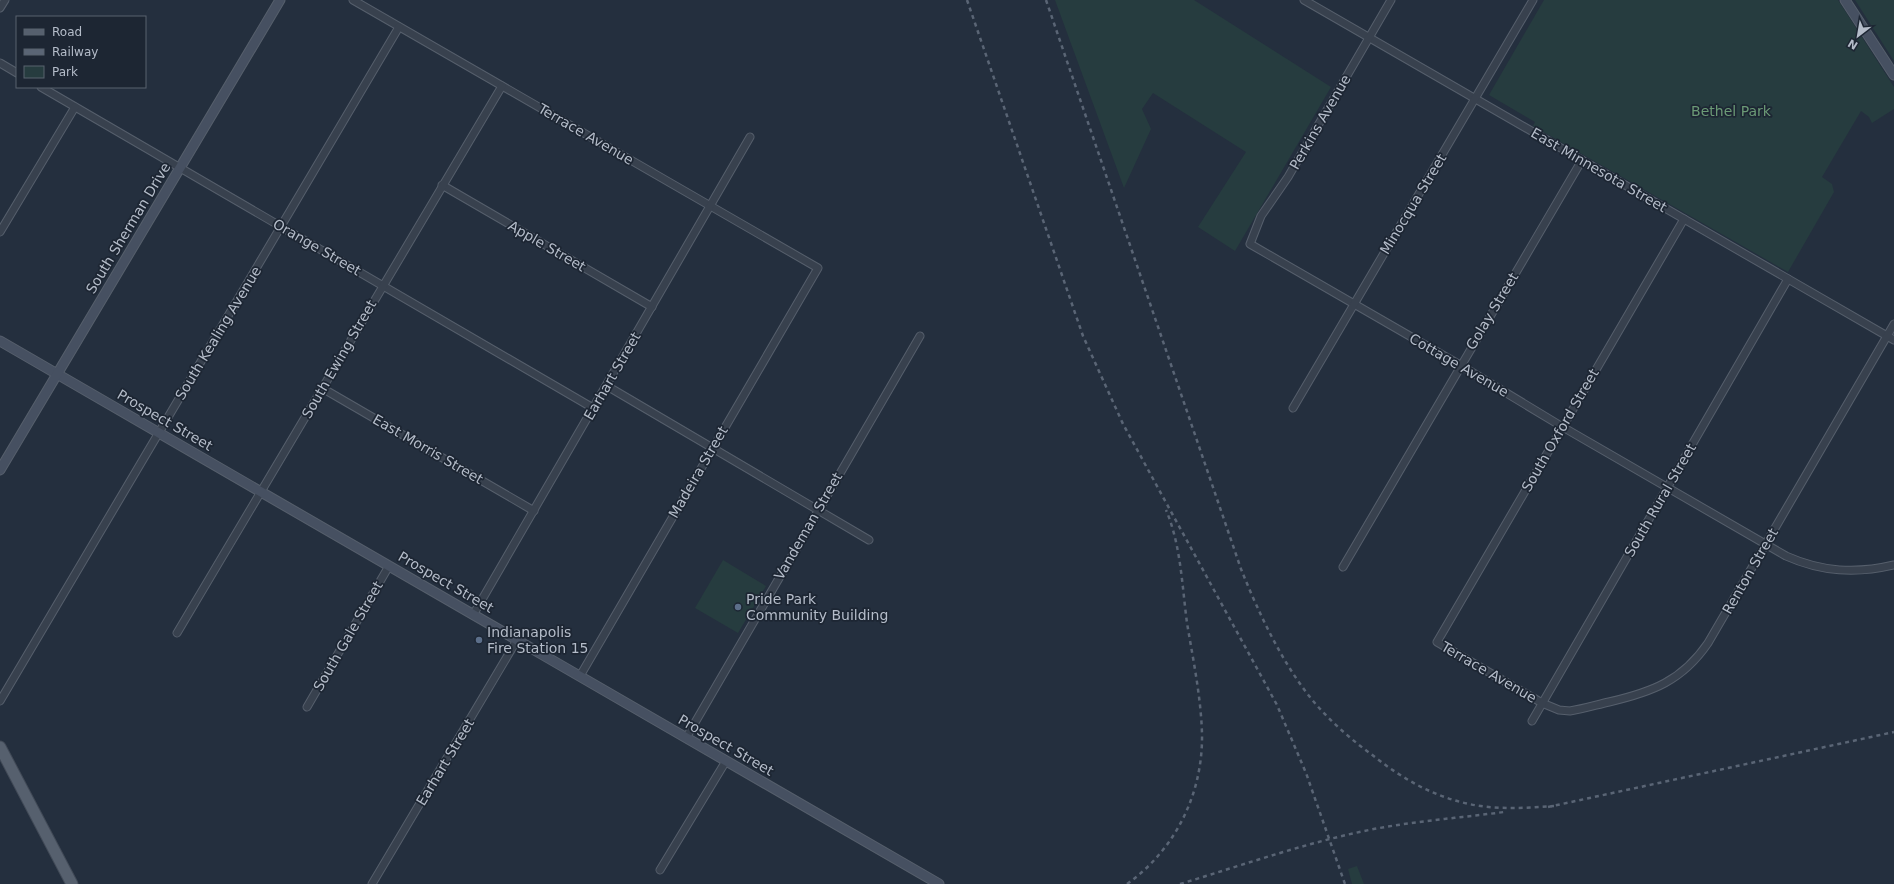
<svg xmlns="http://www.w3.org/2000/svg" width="1894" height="884" viewBox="0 0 1894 884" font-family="'DejaVu Sans',sans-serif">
  <rect width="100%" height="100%" fill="#242f3e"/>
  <g fill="#263c3f">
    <path d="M 1055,0 L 1194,0 L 1331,87 L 1235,251 L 1198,227 L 1246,152 L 1153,93 L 1142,109 L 1151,129 L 1124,188 Z"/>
    <path d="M 1544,0 L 1838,0 L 1894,87 L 1894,109 L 1872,123 L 1869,117 L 1861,111 L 1822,177 L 1832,184 L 1834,192 L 1788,272 L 1533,126 L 1535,122 L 1489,95 Z"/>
    <path d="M 1855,0 L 1894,0 L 1894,61 Z"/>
    <path d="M 723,560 L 766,586 L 738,633 L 695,608 Z"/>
    <path d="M 1357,866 L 1364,884 L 1352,884 L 1348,869 Z"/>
  </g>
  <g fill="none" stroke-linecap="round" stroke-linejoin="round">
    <g stroke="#565f6c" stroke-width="9">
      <g id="street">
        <path d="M 353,0 L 818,268 L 580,676"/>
        <path d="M 1304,0 L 1894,340"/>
        <path d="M 1391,0 L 1288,177 L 1261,216 L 1250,244 L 1460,365 L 1561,426 L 1786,556 C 1822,572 1856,574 1894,565"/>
        <path d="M 0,8 L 5,0"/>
        <path d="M 0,63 L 17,73"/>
        <path d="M 41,87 L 593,408"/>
        <path d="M 442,185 L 652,307"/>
        <path d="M 1684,219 L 1437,642 L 1542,703 L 1559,710 L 1570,711 C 1583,709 1596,705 1609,702 C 1652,692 1682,681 1708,643 L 1894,324"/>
        <path d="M 0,232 L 75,107"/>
        <path d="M 607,386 L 869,540"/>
        <path d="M 322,388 L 534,511"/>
        <path d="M 1293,408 L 1533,0"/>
        <path d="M 1343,567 L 1582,160"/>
        <path d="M 473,615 L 750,137"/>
        <path d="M 177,633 L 502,86"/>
        <path d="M 0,701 L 399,27"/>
        <path d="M 307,707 L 389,566"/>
        <path d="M 1532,721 L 1788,279"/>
        <path d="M 686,738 L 920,336"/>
        <path d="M 660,870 L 726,761"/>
        <path d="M 372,884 L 517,640"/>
      </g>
    </g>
    <g stroke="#565f6c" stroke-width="11">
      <g id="secondary">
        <path d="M 1845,0 L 1894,75"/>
        <path d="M 0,341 L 939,884"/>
        <path d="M 0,470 L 280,0"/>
      </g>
    </g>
    <g stroke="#414a57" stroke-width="13">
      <path id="primary" d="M 0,747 L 72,884"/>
    </g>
    <use href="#street" stroke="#38414e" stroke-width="7"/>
    <use href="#secondary" stroke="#465061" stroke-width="9"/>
    <use href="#primary" stroke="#56606e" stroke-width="11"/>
    <g stroke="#5a6575" stroke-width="2.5" stroke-dasharray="4 4" stroke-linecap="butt">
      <path d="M 967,0 L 1083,336 L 1123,424 L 1277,705 L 1306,773 L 1345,884"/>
      <path d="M 1046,0 L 1241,569 C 1260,616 1286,672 1321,710 C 1336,726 1353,741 1371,754 C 1401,778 1432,796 1469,804 C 1497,810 1526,808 1554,806"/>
      <path d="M 1548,807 L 1894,732"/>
      <path d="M 1127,884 C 1176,849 1203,793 1202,734 C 1201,697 1193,659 1187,623 C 1182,586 1181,545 1166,510"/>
      <path d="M 1180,884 C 1243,865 1305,843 1369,830 C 1414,821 1459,818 1504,812"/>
    </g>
  </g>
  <g fill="#5c6f8a" stroke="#1d2633" stroke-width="1.5">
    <circle cx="738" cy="607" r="4"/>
    <circle cx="479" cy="640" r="4"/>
  </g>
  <g text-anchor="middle" stroke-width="3.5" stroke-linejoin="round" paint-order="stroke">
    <g font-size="14" fill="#6b9a76" stroke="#1d2633">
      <text x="1731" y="116">Bethel Park</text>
    </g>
    <g font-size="14" fill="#b4bcc9" stroke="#1d2633">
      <text transform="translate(1320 122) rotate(-60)" y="5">Perkins Avenue</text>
      <text transform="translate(586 134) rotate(30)" y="5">Terrace Avenue</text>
      <text transform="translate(1599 170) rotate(30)" y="5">East Minnesota Street</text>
      <text transform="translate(1413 204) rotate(-59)" y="5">Minocqua Street</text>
      <text transform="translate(128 228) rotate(-59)" y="5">South Sherman Drive</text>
      <text transform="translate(547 246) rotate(30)" y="5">Apple Street</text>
      <text transform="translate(317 247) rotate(30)" y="5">Orange Street</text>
      <text transform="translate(1492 311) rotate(-59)" y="5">Golay Street</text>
      <text transform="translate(218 333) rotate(-59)" y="5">South Kealing Avenue</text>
      <text transform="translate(339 359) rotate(-60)" y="5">South Ewing Street</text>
      <text transform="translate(1459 365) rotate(30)" y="5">Cottage Avenue</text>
      <text transform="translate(612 376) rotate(-60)" y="5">Earhart Street</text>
      <text transform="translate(165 420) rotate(30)" y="5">Prospect Street</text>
      <text transform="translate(1560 430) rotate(-60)" y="5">South Oxford Street</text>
      <text transform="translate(428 449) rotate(30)" y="5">East Morris Street</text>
      <text transform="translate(698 472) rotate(-60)" y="5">Madeira Street</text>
      <text transform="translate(1660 500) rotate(-60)" y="5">South Rural Street</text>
      <text transform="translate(808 526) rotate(-60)" y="5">Vandeman Street</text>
      <text transform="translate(1750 571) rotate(-60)" y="5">Renton Street</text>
      <text transform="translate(446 582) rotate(30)" y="5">Prospect Street</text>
      <text transform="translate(348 636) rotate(-60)" y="5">South Gale Street</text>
      <text transform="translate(1489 672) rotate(30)" y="5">Terrace Avenue</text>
      <text transform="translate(726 745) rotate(30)" y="5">Prospect Street</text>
      <text transform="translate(445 762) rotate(-59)" y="5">Earhart Street</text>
    </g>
    <g font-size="14" fill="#b4bcc9" stroke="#1d2633" text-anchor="start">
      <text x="746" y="604">Pride Park<tspan x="746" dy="16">Community Building</tspan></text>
      <text x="487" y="637">Indianapolis<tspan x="487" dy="16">Fire Station 15</tspan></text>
    </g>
  </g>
  <rect x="16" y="16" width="130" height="72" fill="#1d2633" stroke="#59626f"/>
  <rect x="24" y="29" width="20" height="6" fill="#56606e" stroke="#59626f"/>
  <text x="52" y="36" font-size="12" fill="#b4bcc9">Road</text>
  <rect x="24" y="49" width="20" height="6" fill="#5a6575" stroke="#59626f"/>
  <text x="52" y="56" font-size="12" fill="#b4bcc9">Railway</text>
  <rect x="24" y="66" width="20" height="12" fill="#263c3f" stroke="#59626f"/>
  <text x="52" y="76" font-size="12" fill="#b4bcc9">Park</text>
  <g transform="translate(1858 36) rotate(211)" stroke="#1d2633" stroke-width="3" paint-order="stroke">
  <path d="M0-3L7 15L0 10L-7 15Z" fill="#b4bcc9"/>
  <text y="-6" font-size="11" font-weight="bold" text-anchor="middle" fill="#b4bcc9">N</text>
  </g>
</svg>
